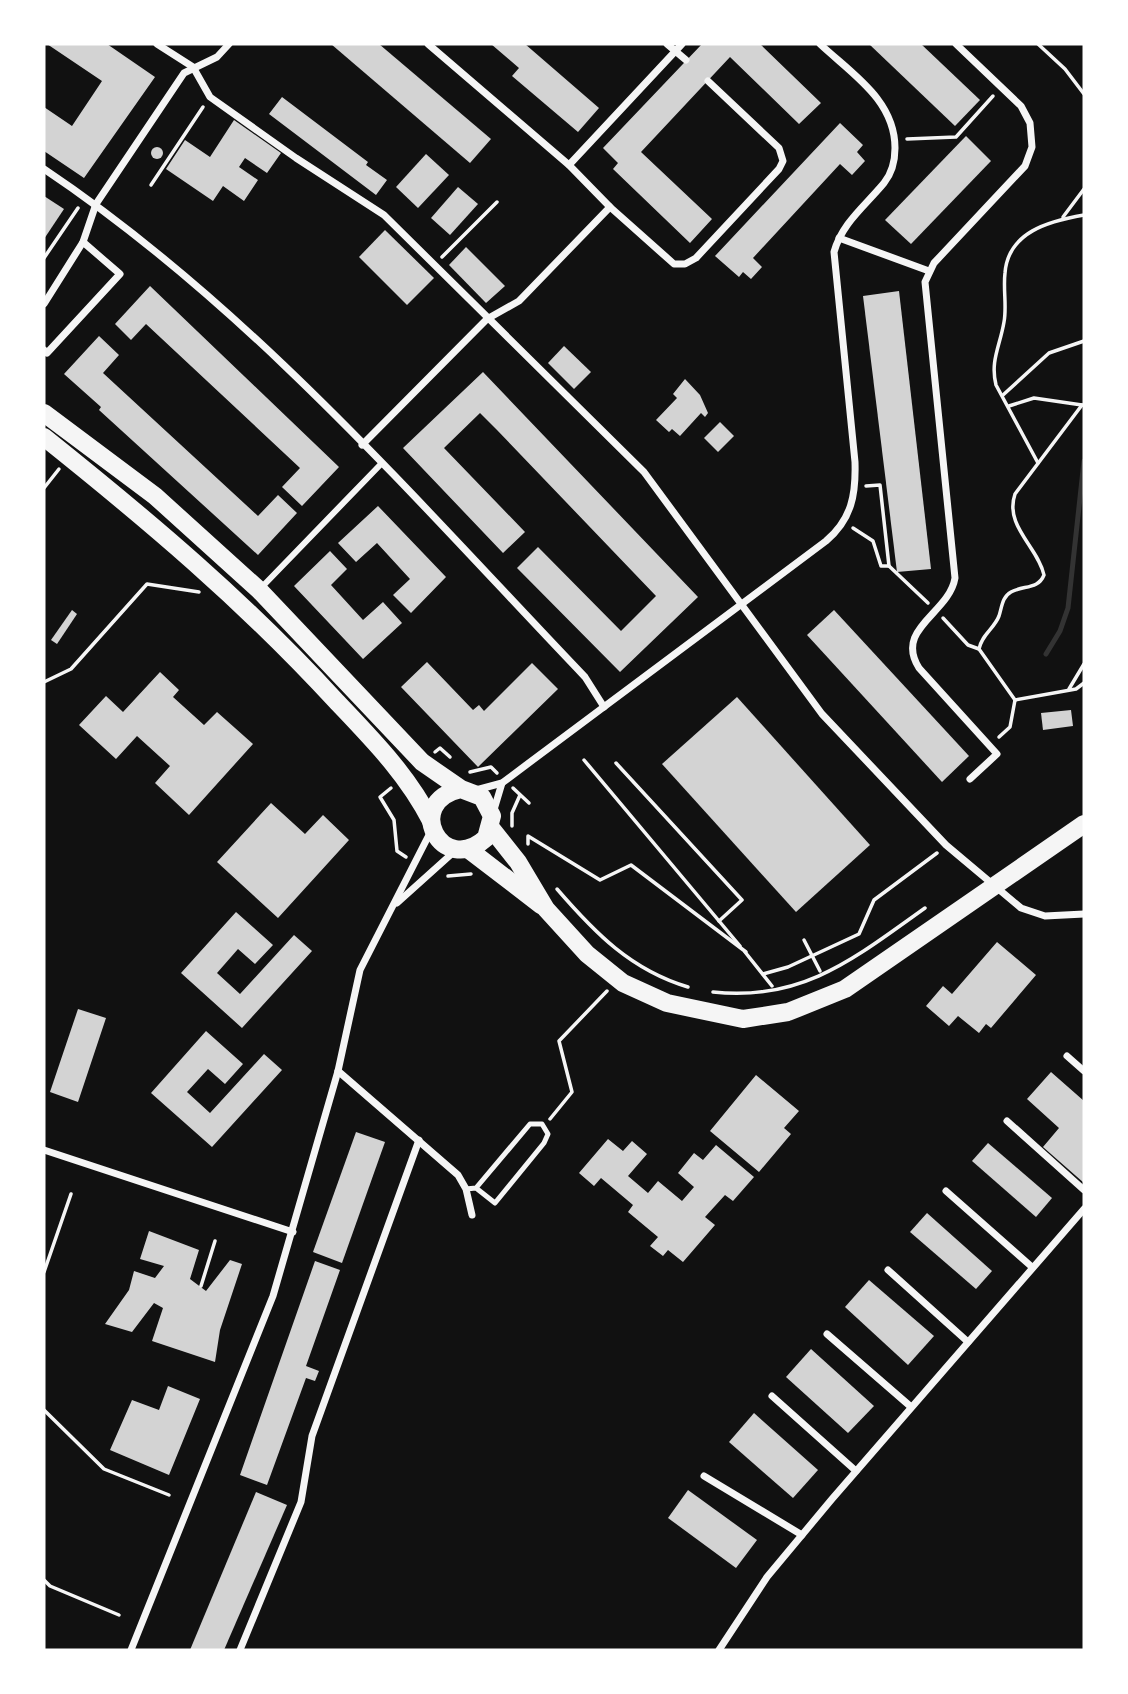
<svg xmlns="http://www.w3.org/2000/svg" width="1128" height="1694" viewBox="0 0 1128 1694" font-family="Inter,sans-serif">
  <rect width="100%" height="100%" fill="#111"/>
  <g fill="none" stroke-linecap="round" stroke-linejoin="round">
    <path stroke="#333" stroke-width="5" d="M 1046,654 L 1060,631 L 1068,608 L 1084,461"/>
  </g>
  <g fill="#d3d3d3">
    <path d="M 47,44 L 107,44 L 155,77 L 84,178 L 44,151 L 44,107 L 72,126 L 102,81 Z"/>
    <path d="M 331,44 L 379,44 L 491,139 L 470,163 Z"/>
    <path d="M 491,44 L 525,44 L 599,108 L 578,132 L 512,76 L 519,68 Z"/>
    <path d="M 702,44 L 760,44 L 821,103 L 799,124 L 730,57 L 641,152 L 712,219 L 690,243 L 613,169 L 618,163 L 603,148 Z"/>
    <path d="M 869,44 L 921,44 L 980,100 L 955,126 Z"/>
    <path d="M 282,97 L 368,162 L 366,165 L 387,180 L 376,195 L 269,114 Z"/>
    <path d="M 234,120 L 281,153 L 267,173 L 245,158 L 239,167 L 258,180 L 244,201 L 223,186 L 213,201 L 166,169 L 185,140 L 210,157 Z"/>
    <path d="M 840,123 L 863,145 L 857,152 L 865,161 L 852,175 L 840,164 L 753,258 L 762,267 L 751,279 L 743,272 L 739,277 L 715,256 Z"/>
    <path d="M 966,136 L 991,161 L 911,244 L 885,220 Z"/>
    <circle cx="157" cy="153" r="6"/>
    <path d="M 426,154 L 449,175 L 418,208 L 396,187 Z"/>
    <path d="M 458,187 L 478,204 L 450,235 L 431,218 Z"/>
    <path d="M 44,196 L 64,209 L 44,239 Z"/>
    <path d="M 385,230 L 434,278 L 407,305 L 359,257 Z"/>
    <path d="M 466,247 L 505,286 L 486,303 L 449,265 Z"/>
    <path d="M 150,286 L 339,467 L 302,506 L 282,487 L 300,468 L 146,324 L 131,340 L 115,324 Z"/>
    <path d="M 899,291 L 931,569 L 897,572 L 863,296 Z"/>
    <path d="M 99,336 L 119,355 L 103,373 L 258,516 L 278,495 L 297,513 L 258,555 L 99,410 L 101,407 L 64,374 Z"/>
    <path d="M 564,346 L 591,372 L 574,389 L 548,363 Z"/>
    <path d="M 483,372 L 698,597 L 620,672 L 517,568 L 538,547 L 621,631 L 656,596 L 497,430 L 480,413 L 444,448 L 525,532 L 503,553 L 403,448 Z"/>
    <path d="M 685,379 L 700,395 L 708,413 L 705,417 L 701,413 L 680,436 L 672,429 L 669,432 L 656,420 L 677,398 L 673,394 Z"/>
    <path d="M 720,422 L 734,436 L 718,452 L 704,438 Z"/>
    <path d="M 378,506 L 446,577 L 411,613 L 393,595 L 410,579 L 377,543 L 356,562 L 338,543 Z"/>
    <path d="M 330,551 L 347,569 L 331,585 L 363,620 L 383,602 L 402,623 L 363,659 L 294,586 Z"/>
    <path d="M 72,610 L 77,614 L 57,644 L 51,640 Z"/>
    <path d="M 834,610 L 969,756 L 942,782 L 807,635 Z"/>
    <path d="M 427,662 L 473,710 L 479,705 L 484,711 L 532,663 L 558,689 L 478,767 L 401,687 Z"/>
    <path d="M 160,672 L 179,690 L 173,697 L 204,725 L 217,712 L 253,744 L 189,815 L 155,783 L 170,766 L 137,736 L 116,759 L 79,725 L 106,696 L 123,712 Z"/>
    <path d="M 737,697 L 870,845 L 796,912 L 662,764 Z"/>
    <path d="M 1071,710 L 1073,726 L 1043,730 L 1041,713 Z"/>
    <path d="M 271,803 L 305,834 L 323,815 L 349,840 L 278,918 L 217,862 Z"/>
    <path d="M 236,912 L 273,945 L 255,964 L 238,949 L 217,973 L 240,994 L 294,935 L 312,951 L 242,1028 L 181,973 Z"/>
    <path d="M 997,942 L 1036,975 L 991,1028 L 986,1024 L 979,1033 L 958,1016 L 949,1026 L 926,1006 L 943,986 L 952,994 Z"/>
    <path d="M 78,1009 L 106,1018 L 78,1102 L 50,1092 Z"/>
    <path d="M 206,1031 L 243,1064 L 225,1084 L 208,1069 L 187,1092 L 210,1113 L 264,1054 L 282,1070 L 212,1147 L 151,1093 Z"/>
    <path d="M 1051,1072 L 1084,1101 L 1084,1183 L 1043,1147 L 1059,1128 L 1027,1099 Z"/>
    <path d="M 756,1075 L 799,1111 L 784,1128 L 791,1134 L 759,1172 L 710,1131 Z"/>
    <path d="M 356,1132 L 385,1142 L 342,1263 L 313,1252 Z"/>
    <path d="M 608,1139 L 623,1151 L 632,1141 L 647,1154 L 628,1176 L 648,1193 L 658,1181 L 682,1201 L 694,1187 L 678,1173 L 694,1153 L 703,1160 L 716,1145 L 754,1177 L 733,1201 L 725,1195 L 705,1217 L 715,1225 L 683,1262 L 668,1250 L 663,1256 L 650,1246 L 658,1237 L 628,1212 L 633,1205 L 601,1178 L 594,1186 L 579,1173 Z"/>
    <path d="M 988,1143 L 1052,1198 L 1036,1217 L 972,1161 Z"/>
    <path d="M 927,1213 L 992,1271 L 976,1289 L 910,1232 Z"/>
    <path d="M 149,1231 L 199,1250 L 190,1279 L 206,1291 L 230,1260 L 242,1264 L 220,1330 L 215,1362 L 152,1341 L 163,1308 L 154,1303 L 132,1332 L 105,1324 L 129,1290 L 134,1271 L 155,1278 L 164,1266 L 140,1259 Z"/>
    <path d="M 315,1261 L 340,1270 L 306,1366 L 319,1371 L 315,1381 L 306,1378 L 267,1485 L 240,1475 Z"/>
    <path d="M 869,1280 L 934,1336 L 908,1365 L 845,1307 Z"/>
    <path d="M 811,1349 L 874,1406 L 848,1433 L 786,1377 Z"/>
    <path d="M 168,1386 L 200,1399 L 169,1475 L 110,1450 L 132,1400 L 159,1410 Z"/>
    <path d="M 754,1413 L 818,1470 L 793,1498 L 729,1442 Z"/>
    <path d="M 688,1490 L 757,1540 L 736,1568 L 668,1518 Z"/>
    <path d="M 256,1492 L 287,1505 L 224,1650 L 190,1650 Z"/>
  </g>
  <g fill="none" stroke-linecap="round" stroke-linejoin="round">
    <g stroke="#f5f5f5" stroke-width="3.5">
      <path d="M 1038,44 L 1065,69 L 1084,94"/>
      <path d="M 907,139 L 956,137 L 993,96"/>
      <path d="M 151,185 L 203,107"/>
      <path d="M 1063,217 L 1084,189"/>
      <path d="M 442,257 L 497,202"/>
      <path d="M 44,258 L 78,208"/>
      <path d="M 1003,395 L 1049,353 L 1084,341"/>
      <path d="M 1009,406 L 1034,398 L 1082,405"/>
      <path d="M 1038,463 L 996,385 C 990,361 1000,346 1004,322 C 1007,307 1003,289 1005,273 C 1008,232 1049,221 1084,215"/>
      <path d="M 866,486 L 880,485 L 889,566"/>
      <path d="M 44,488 L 59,469"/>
      <path d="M 853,528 L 873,541 L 881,566 L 889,566 L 928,603"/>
      <path d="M 943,618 L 968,645 L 979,649 L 1015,700 L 1010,727 L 999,737"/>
      <path d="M 979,649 C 982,634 994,629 999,616 C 1002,607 1002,597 1011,592 C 1023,585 1038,590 1044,575 C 1038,547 1004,526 1015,494 L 1082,405"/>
      <path d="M 44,682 L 71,669 L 147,584 L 199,592"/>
      <path d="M 1069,689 L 1084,664"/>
      <path d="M 1015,700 L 1076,689 L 1084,683"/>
      <path d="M 435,752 L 440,748 L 450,757"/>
      <path d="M 584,760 L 740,946"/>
      <path d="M 616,763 L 742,900 L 719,921"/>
      <path d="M 470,772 L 491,767 L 497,773"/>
      <path d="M 391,788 L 380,797 L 394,820 L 397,851 L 406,857"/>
      <path d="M 513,788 L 529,803"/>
      <path d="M 512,826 L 512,813 L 520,795"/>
      <path d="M 528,844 L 528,836 L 600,880 L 631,865 L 746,952"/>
      <path d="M 448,876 L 471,874"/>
      <path d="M 557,889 C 595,933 631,970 688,987"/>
      <path d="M 804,940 L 820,971"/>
      <path d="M 745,952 L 772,986"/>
      <path d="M 763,974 L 788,967 L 859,934 L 874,900 L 937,853"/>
      <path d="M 713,992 C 803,1002 856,957 925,908"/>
      <path d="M 550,1119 L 572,1092 L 559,1041 L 607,991"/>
      <path d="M 44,1272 L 71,1194"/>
      <path d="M 201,1286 L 215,1241"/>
      <path d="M 44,1410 L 104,1469 L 169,1495"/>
      <path d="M 44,1580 L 50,1586 L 119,1615"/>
    </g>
    <path stroke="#f5f5f5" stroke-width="5" d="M 466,1189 L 476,1188 L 530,1124 L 542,1124 L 548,1134 L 544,1143 L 495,1203 L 476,1188"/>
    <path stroke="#f5f5f5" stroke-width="6" d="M 260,589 L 381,464"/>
    <g stroke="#f5f5f5" stroke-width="7">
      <path d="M 157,44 L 193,67 L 210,97 L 296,158 L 384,215 L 644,472 L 822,714 L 946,845 L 1021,908 L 1045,916 L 1084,914"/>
      <path d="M 428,44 L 569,165 L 610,207 L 674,264 L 685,264 L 696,258 L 779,169 L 783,161 L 779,148 L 708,81"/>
      <path d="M 667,44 L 686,60"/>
      <path d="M 956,44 L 1021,106 L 1030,123 L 1032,147 L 1025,166 L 934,263 L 925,282 L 955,578 C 949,614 894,628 919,668 L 997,754 L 970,779"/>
      <path d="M 569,165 L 682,44"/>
      <path d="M 44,169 C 250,307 415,499 585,677 L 604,707"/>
      <path d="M 839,238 L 929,271"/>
      <path d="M 44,304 L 83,242 L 96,204 L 184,73 L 217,57 L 229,44"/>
      <path d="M 44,350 L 47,353 L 120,274 L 83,242"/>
      <path d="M 362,445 L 487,319 L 519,301 L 610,207"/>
      <path d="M 476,790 L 502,783 L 826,541 C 852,519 856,494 855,462 L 834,252 C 842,223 865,206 884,183 C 892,173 895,161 895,148 C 895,100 852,74 820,44"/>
      <path d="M 493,813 L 502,783"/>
      <path d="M 397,903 L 456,850"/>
      <path d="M 1067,1056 L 1084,1071"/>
      <path d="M 338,1071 L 458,1175 L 466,1189 L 472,1215"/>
      <path d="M 1007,1121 L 1084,1190"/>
      <path d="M 44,1150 L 293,1232"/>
      <path d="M 946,1191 L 1032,1267"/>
      <path d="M 888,1270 L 968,1342"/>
      <path d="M 827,1334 L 910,1406"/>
      <path d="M 772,1396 L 856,1471"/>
      <path d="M 704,1476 L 802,1535"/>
      <path d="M 131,1650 L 273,1296 L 338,1071 L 360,970 L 432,829"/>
      <path d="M 240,1650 L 301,1502 L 312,1436 L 419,1140"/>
      <path d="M 719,1650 L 767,1577 L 832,1499 L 1084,1209"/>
    </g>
    <g stroke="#f5f5f5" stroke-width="18">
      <path d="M 44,413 L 155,496 L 259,590 L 422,762 L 461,789 L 482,797 L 492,816 L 486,838 C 442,878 402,802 461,789"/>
      <path d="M 44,437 C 149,521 244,601 336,701 C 372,739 407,774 431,821"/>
      <path d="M 491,828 L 518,862 L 546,909 L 587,954 L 623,983 L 667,1003 L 743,1019 L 788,1012 L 845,989 L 1084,824"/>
      <path d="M 468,849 L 541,905"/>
    </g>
  </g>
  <rect width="1128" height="1694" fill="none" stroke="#ffffff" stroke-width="91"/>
</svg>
